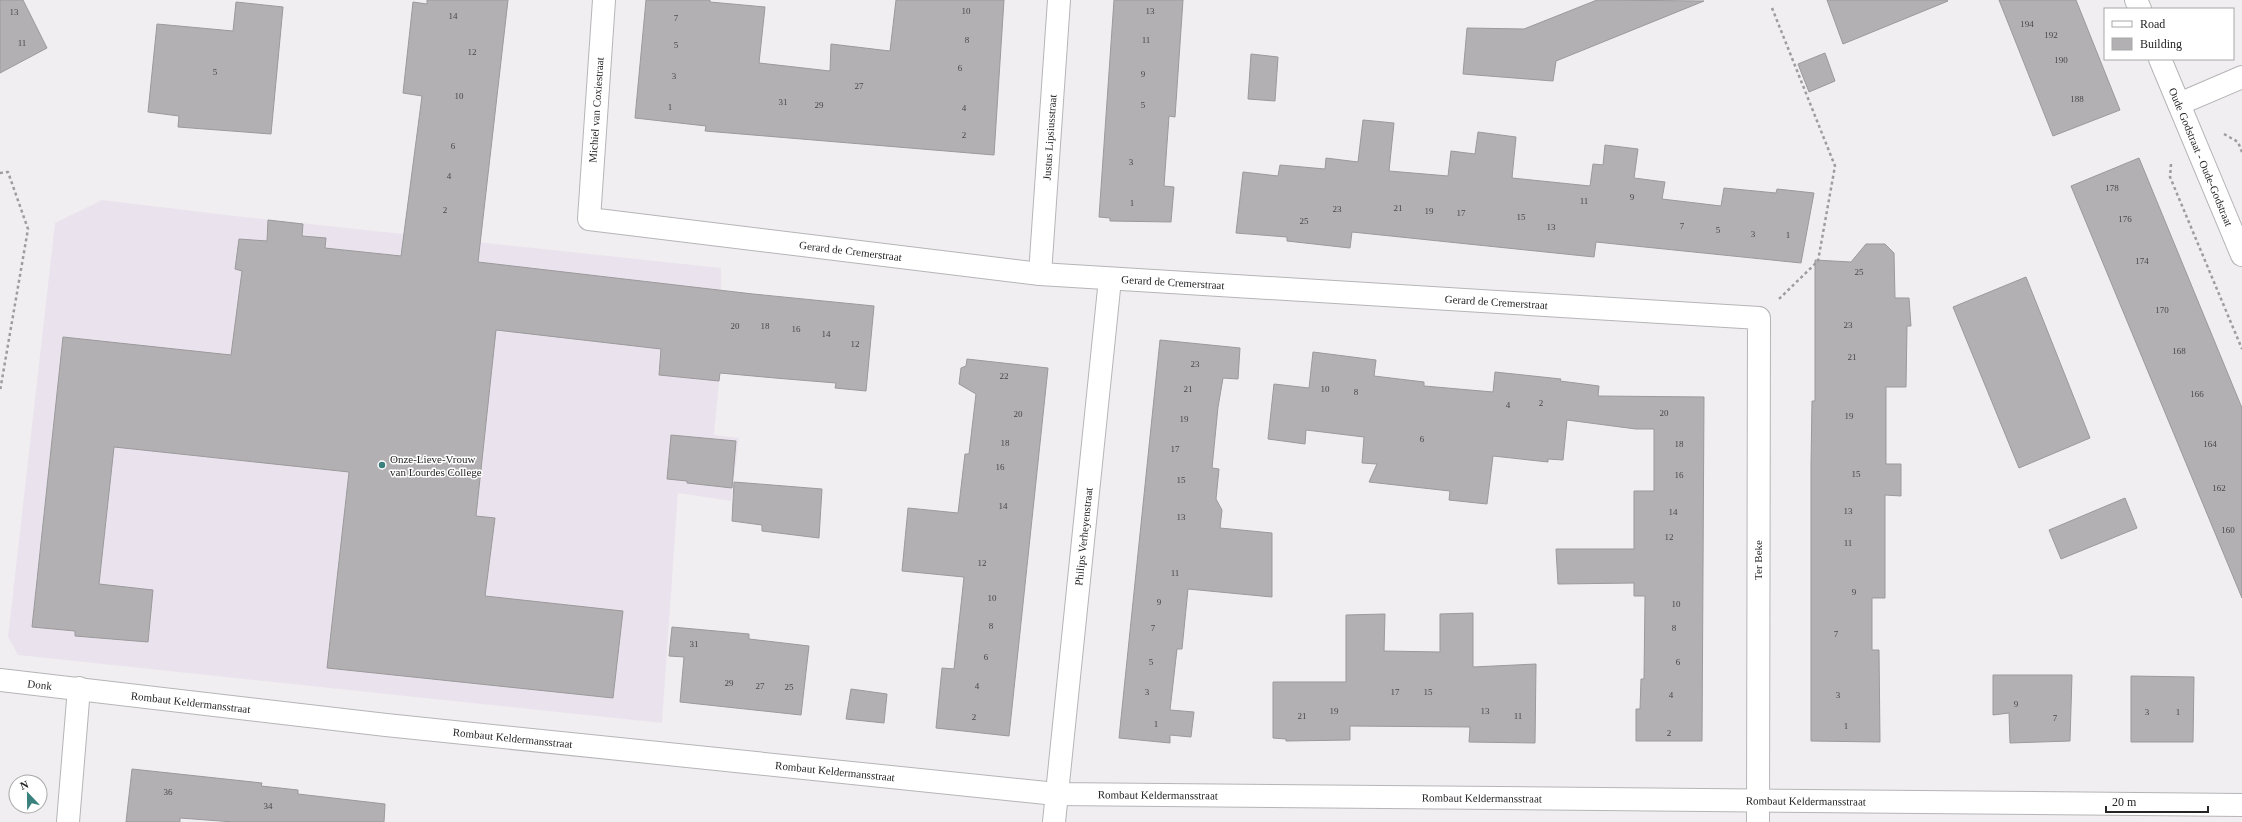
<svg xmlns="http://www.w3.org/2000/svg" width="2242" height="822" viewBox="0 0 2242 822" font-family="'Times New Roman',serif">
  <rect width="100%" height="100%" fill="#f0eef1"/>
  <path fill="#eae3ed" d="M 102,200 L 235,216 L 721,268 L 722,350 L 714,435 L 739,438 L 731,501 L 678,493 L 662,723 L 18,655 L 8,637 L 55,223 Z"/>
  <g fill="#b2b0b3" stroke="#9b999c">
    <path d="M 0,0 L 23,0 L 47,48 L 0,73 Z"/>
    <path d="M 427,0 L 508,0 L 478,262 L 753,294 L 874,306 L 866,391 L 835,388 L 836,383 L 775,378 L 720,373 L 719,381 L 659,375 L 661,349 L 496,330 L 476,516 L 495,518 L 485,596 L 623,611 L 613,698 L 327,668 L 349,472 L 114,447 L 99,584 L 153,590 L 148,642 L 75,636 L 75,631 L 32,627 L 63,337 L 231,355 L 242,271 L 235,269 L 239,239 L 267,241 L 268,220 L 303,224 L 302,236 L 326,238 L 325,248 L 401,256 L 422,96 L 403,93 L 413,2 L 427,4 Z"/>
    <path d="M 646,0 L 710,0 L 710,2 L 765,7 L 759,63 L 830,71 L 831,44 L 890,51 L 896,0 L 1004,0 L 994,155 L 705,131 L 706,126 L 635,118 Z"/>
    <path d="M 1114,0 L 1183,0 L 1175,117 L 1169,116 L 1164,186 L 1174,187 L 1171,222 L 1110,221 L 1110,218 L 1099,217 Z"/>
    <path d="M 1597,0 L 1704,1 L 1556,61 L 1553,81 L 1463,74 L 1467,28 L 1524,29 Z"/>
    <path d="M 1827,0 L 1947,0 L 1948,1 L 1843,44 Z"/>
    <path d="M 1999,0 L 2076,0 L 2120,110 L 2053,136 Z"/>
    <path d="M 236,2 L 283,7 L 271,134 L 178,127 L 179,116 L 148,112 L 157,24 L 233,31 Z"/>
    <path d="M 1825,53 L 1835,81 L 1809,92 L 1798,64 Z"/>
    <path d="M 1251,54 L 1278,57 L 1275,101 L 1248,99 Z"/>
    <path d="M 1363,120 L 1394,123 L 1389,171 L 1448,176 L 1451,151 L 1475,154 L 1478,132 L 1516,137 L 1512,178 L 1590,186 L 1593,164 L 1603,165 L 1605,145 L 1638,149 L 1634,178 L 1665,182 L 1662,199 L 1721,206 L 1724,188 L 1776,193 L 1777,189 L 1814,193 L 1801,263 L 1596,242 L 1594,257 L 1352,232 L 1350,248 L 1287,241 L 1287,237 L 1236,233 L 1243,172 L 1278,176 L 1280,165 L 1325,169 L 1326,158 L 1358,162 Z"/>
    <path d="M 2139,158 L 2242,408 L 2242,598 L 2071,186 Z"/>
    <path d="M 1866,244 L 1885,244 L 1894,253 L 1895,298 L 1909,298 L 1911,326 L 1907,326 L 1906,387 L 1886,387 L 1886,464 L 1901,464 L 1901,496 L 1885,495 L 1885,598 L 1872,598 L 1872,650 L 1879,650 L 1880,742 L 1811,741 L 1811,464 L 1812,401 L 1815,401 L 1815,260 L 1851,262 Z"/>
    <path d="M 2026,277 L 2090,438 L 2019,468 L 1953,307 Z"/>
    <path d="M 1160,340 L 1240,348 L 1238,379 L 1223,378 L 1218,407 L 1212,468 L 1219,469 L 1216,499 L 1222,510 L 1220,528 L 1272,533 L 1272,597 L 1188,589 L 1182,649 L 1177,649 L 1170,710 L 1194,712 L 1191,737 L 1170,735 L 1170,743 L 1119,738 Z"/>
    <path d="M 1313,352 L 1376,360 L 1374,376 L 1424,382 L 1424,386 L 1493,392 L 1495,372 L 1561,379 L 1560,381 L 1599,386 L 1598,396 L 1704,397 L 1702,741 L 1636,741 L 1636,709 L 1640,709 L 1641,679 L 1644,679 L 1645,596 L 1634,596 L 1634,583 L 1558,584 L 1556,549 L 1634,549 L 1634,491 L 1654,491 L 1654,429 L 1636,429 L 1567,420 L 1563,460 L 1548,459 L 1548,462 L 1493,456 L 1487,504 L 1449,500 L 1450,491 L 1369,482 L 1377,464 L 1362,463 L 1364,437 L 1306,430 L 1305,444 L 1268,439 L 1274,384 L 1309,388 Z"/>
    <path d="M 967,359 L 1048,368 L 1009,736 L 936,728 L 942,668 L 954,669 L 964,577 L 902,571 L 908,508 L 958,513 L 965,454 L 969,454 L 976,394 L 959,384 L 961,368 L 966,366 Z"/>
    <path d="M 671,435 L 736,441 L 732,488 L 687,483 L 687,481 L 667,479 Z"/>
    <path d="M 734,482 L 822,489 L 819,538 L 762,531 L 762,525 L 732,521 Z"/>
    <path d="M 2125,498 L 2137,528 L 2061,559 L 2049,530 Z"/>
    <path d="M 1473,613 L 1473,667 L 1536,664 L 1535,743 L 1469,742 L 1470,727 L 1350,726 L 1350,740 L 1286,741 L 1286,739 L 1273,738 L 1273,682 L 1346,682 L 1346,615 L 1385,614 L 1384,651 L 1440,652 L 1440,614 Z"/>
    <path d="M 672,627 L 749,634 L 749,639 L 809,646 L 801,715 L 680,702 L 684,657 L 669,656 Z"/>
    <path d="M 1993,675 L 2072,675 L 2070,741 L 2010,743 L 2009,713 L 1993,715 Z"/>
    <path d="M 2131,676 L 2194,677 L 2193,742 L 2131,742 Z"/>
    <path d="M 851,689 L 887,694 L 884,723 L 846,719 Z"/>
    <path d="M 132,769 L 262,783 L 261,786 L 298,790 L 298,794 L 385,804 L 384,822 L 234,822 L 180,818 L 180,822 L 126,822 Z"/>
  </g>
  <g fill="none" stroke-linecap="round" stroke-linejoin="round">
    <g stroke="#b6b4b7" stroke-width="24">
      <g id="street">
        <path id="s1" d="M 604,0 L 589,219 L 1040,274 L 1759,318 L 1758,822"/>
        <path d="M 2179,104 L 2242,77"/>
        <path id="s2" d="M 1040,274 L 1059,0"/>
        <path id="s3" d="M 0,680 L 386,725 L 1056,794 L 2242,805"/>
        <path d="M 68,822 L 79,688"/>
        <path id="s4" d="M 1054,822 L 1110,279"/>
      </g>
    </g>
    <g stroke="#b6b4b7" stroke-width="24">
      <g id="secondary">
        <path d="M 2136,0 L 2140,9"/>
        <path id="s5" d="M 2160,59 L 2242,255"/>
      </g>
    </g>
    <g stroke="#9e9c9e" stroke-width="2.5" stroke-dasharray="3 3" stroke-linecap="butt">
      <path d="M 1772,8 L 1835,166 L 1818,261 L 1779,299"/>
      <path d="M 2224,134 L 2238,142 L 2242,152"/>
      <path d="M 2171,164 L 2170,177 L 2242,349"/>
      <path d="M 0,173 L 8,172 L 28,229 L 0,391"/>
    </g>
    <use href="#street" stroke="#fff" stroke-width="22"/>
    <use href="#secondary" stroke="#fff" stroke-width="22"/>
  </g>
  <circle fill="#3a817d" stroke="#fff" stroke-width="1.5" cx="382" cy="465" r="4"/>
  <g text-anchor="middle" stroke-width="3" stroke-linejoin="round" paint-order="stroke">
    <g font-size="9" fill="#494849">
      <text x="966" y="14">10</text>
      <text x="1150" y="14">13</text>
      <text x="14" y="15">13</text>
      <text x="453" y="19">14</text>
      <text x="676" y="21">7</text>
      <text x="2027" y="27">194</text>
      <text x="2051" y="38">192</text>
      <text x="967" y="43">8</text>
      <text x="1146" y="43">11</text>
      <text x="22" y="46">11</text>
      <text x="676" y="48">5</text>
      <text x="472" y="55">12</text>
      <text x="2061" y="63">190</text>
      <text x="960" y="71">6</text>
      <text x="215" y="75">5</text>
      <text x="1143" y="77">9</text>
      <text x="674" y="79">3</text>
      <text x="859" y="89">27</text>
      <text x="459" y="99">10</text>
      <text x="2077" y="102">188</text>
      <text x="783" y="105">31</text>
      <text x="819" y="108">29</text>
      <text x="1143" y="108">5</text>
      <text x="670" y="110">1</text>
      <text x="964" y="111">4</text>
      <text x="964" y="138">2</text>
      <text x="453" y="149">6</text>
      <text x="1131" y="165">3</text>
      <text x="449" y="179">4</text>
      <text x="2112" y="191">178</text>
      <text x="1632" y="200">9</text>
      <text x="1584" y="204">11</text>
      <text x="1132" y="206">1</text>
      <text x="1398" y="211">21</text>
      <text x="1337" y="212">23</text>
      <text x="445" y="213">2</text>
      <text x="1429" y="214">19</text>
      <text x="1461" y="216">17</text>
      <text x="1521" y="220">15</text>
      <text x="2125" y="222">176</text>
      <text x="1304" y="224">25</text>
      <text x="1682" y="229">7</text>
      <text x="1551" y="230">13</text>
      <text x="1718" y="233">5</text>
      <text x="1753" y="237">3</text>
      <text x="1788" y="238">1</text>
      <text x="2142" y="264">174</text>
      <text x="1859" y="275">25</text>
      <text x="2162" y="313">170</text>
      <text x="1848" y="328">23</text>
      <text x="735" y="329">20</text>
      <text x="765" y="329">18</text>
      <text x="796" y="332">16</text>
      <text x="826" y="337">14</text>
      <text x="855" y="347">12</text>
      <text x="2179" y="354">168</text>
      <text x="1852" y="360">21</text>
      <text x="1195" y="367">23</text>
      <text x="1004" y="379">22</text>
      <text x="1188" y="392">21</text>
      <text x="1325" y="392">10</text>
      <text x="1356" y="395">8</text>
      <text x="2197" y="397">166</text>
      <text x="1541" y="406">2</text>
      <text x="1508" y="408">4</text>
      <text x="1664" y="416">20</text>
      <text x="1018" y="417">20</text>
      <text x="1849" y="419">19</text>
      <text x="1184" y="422">19</text>
      <text x="1422" y="442">6</text>
      <text x="1005" y="446">18</text>
      <text x="1679" y="447">18</text>
      <text x="2210" y="447">164</text>
      <text x="1175" y="452">17</text>
      <text x="1000" y="470">16</text>
      <text x="1856" y="477">15</text>
      <text x="1679" y="478">16</text>
      <text x="1181" y="483">15</text>
      <text x="2219" y="491">162</text>
      <text x="1003" y="509">14</text>
      <text x="1848" y="514">13</text>
      <text x="1673" y="515">14</text>
      <text x="1181" y="520">13</text>
      <text x="2228" y="533">160</text>
      <text x="1669" y="540">12</text>
      <text x="1848" y="546">11</text>
      <text x="982" y="566">12</text>
      <text x="1175" y="576">11</text>
      <text x="1854" y="595">9</text>
      <text x="992" y="601">10</text>
      <text x="1159" y="605">9</text>
      <text x="1676" y="607">10</text>
      <text x="991" y="629">8</text>
      <text x="1153" y="631">7</text>
      <text x="1674" y="631">8</text>
      <text x="1836" y="637">7</text>
      <text x="694" y="647">31</text>
      <text x="986" y="660">6</text>
      <text x="1151" y="665">5</text>
      <text x="1678" y="665">6</text>
      <text x="729" y="686">29</text>
      <text x="760" y="689">27</text>
      <text x="977" y="689">4</text>
      <text x="789" y="690">25</text>
      <text x="1147" y="695">3</text>
      <text x="1395" y="695">17</text>
      <text x="1428" y="695">15</text>
      <text x="1671" y="698">4</text>
      <text x="1838" y="698">3</text>
      <text x="2016" y="707">9</text>
      <text x="1334" y="714">19</text>
      <text x="1485" y="714">13</text>
      <text x="2147" y="715">3</text>
      <text x="2178" y="715">1</text>
      <text x="1302" y="719">21</text>
      <text x="1518" y="719">11</text>
      <text x="974" y="720">2</text>
      <text x="2055" y="721">7</text>
      <text x="1156" y="727">1</text>
      <text x="1846" y="729">1</text>
      <text x="1669" y="736">2</text>
      <text x="168" y="795">36</text>
      <text x="268" y="809">34</text>
    </g>
    <g font-size="11" fill="#262526" stroke="#fff">
      <text transform="translate(596 110) rotate(-86)" y="4">Michiel van Coxiestraat</text>
      <text dy="4" stroke="none"><textPath href="#s2" startOffset="137">Justus Lipsiusstraat</textPath></text>
      <text dy="4" stroke="none"><textPath href="#s5" startOffset="106">Oude Godstraat - Oude-Godstraat</textPath></text>
      <text dy="4" stroke="none"><textPath href="#s1" startOffset="483">Gerard de Cremerstraat</textPath></text>
      <text dy="4" stroke="none"><textPath href="#s1" startOffset="807">Gerard de Cremerstraat</textPath></text>
      <text dy="4" stroke="none"><textPath href="#s1" startOffset="1131">Gerard de Cremerstraat</textPath></text>
      <text dy="4" stroke="none"><textPath href="#s4" startOffset="287">Philips Verheyenstraat</textPath></text>
      <text transform="translate(1758 560) rotate(-90)" y="4">Ter Beke</text>
      <text dy="4" stroke="none"><textPath href="#s3" startOffset="40">Donk</textPath></text>
      <text dy="4" stroke="none"><textPath href="#s3" startOffset="192">Rombaut Keldermansstraat</textPath></text>
      <text dy="4" stroke="none"><textPath href="#s3" startOffset="516">Rombaut Keldermansstraat</textPath></text>
      <text dy="4" stroke="none"><textPath href="#s3" startOffset="840">Rombaut Keldermansstraat</textPath></text>
      <text dy="4" stroke="none"><textPath href="#s3" startOffset="1164">Rombaut Keldermansstraat</textPath></text>
      <text dy="4" stroke="none"><textPath href="#s3" startOffset="1488">Rombaut Keldermansstraat</textPath></text>
      <text dy="4" stroke="none"><textPath href="#s3" startOffset="1812">Rombaut Keldermansstraat</textPath></text>
    </g>
    <g font-size="11" fill="#262526" stroke="#fff" text-anchor="start">
      <text x="390" y="463">Onze-Lieve-Vrouw<tspan x="390" dy="13">van Lourdes College</tspan></text>
    </g>
  </g>
  <rect x="2104" y="8" width="130" height="52" fill="#ffffff" stroke="#a8a8a8"/>
  <rect x="2112" y="21" width="20" height="6" fill="#ffffff" stroke="#a8a8a8"/>
  <text x="2140" y="28" font-size="12" fill="#262526">Road</text>
  <rect x="2112" y="38" width="20" height="12" fill="#b2b0b3" stroke="#a8a8a8"/>
  <text x="2140" y="48" font-size="12" fill="#262526">Building</text>
  <g transform="translate(28 794) rotate(338)"><circle r="19" fill="#ffffff" stroke="#a8a8a8"/>
  <path d="M0-3L7 15L0 10L-7 15Z" fill="#3a817d"/>
  <text y="-6" font-size="11" font-weight="bold" text-anchor="middle" fill="#262526">N</text>
  </g>
  <path d="M2106 806v6h102v-6" fill="none" stroke="#262526" stroke-width="2"/>
  <text x="2112" y="806" font-size="12" fill="#262526" stroke="#ffffff" stroke-width="3" paint-order="stroke">20 m</text>
</svg>
